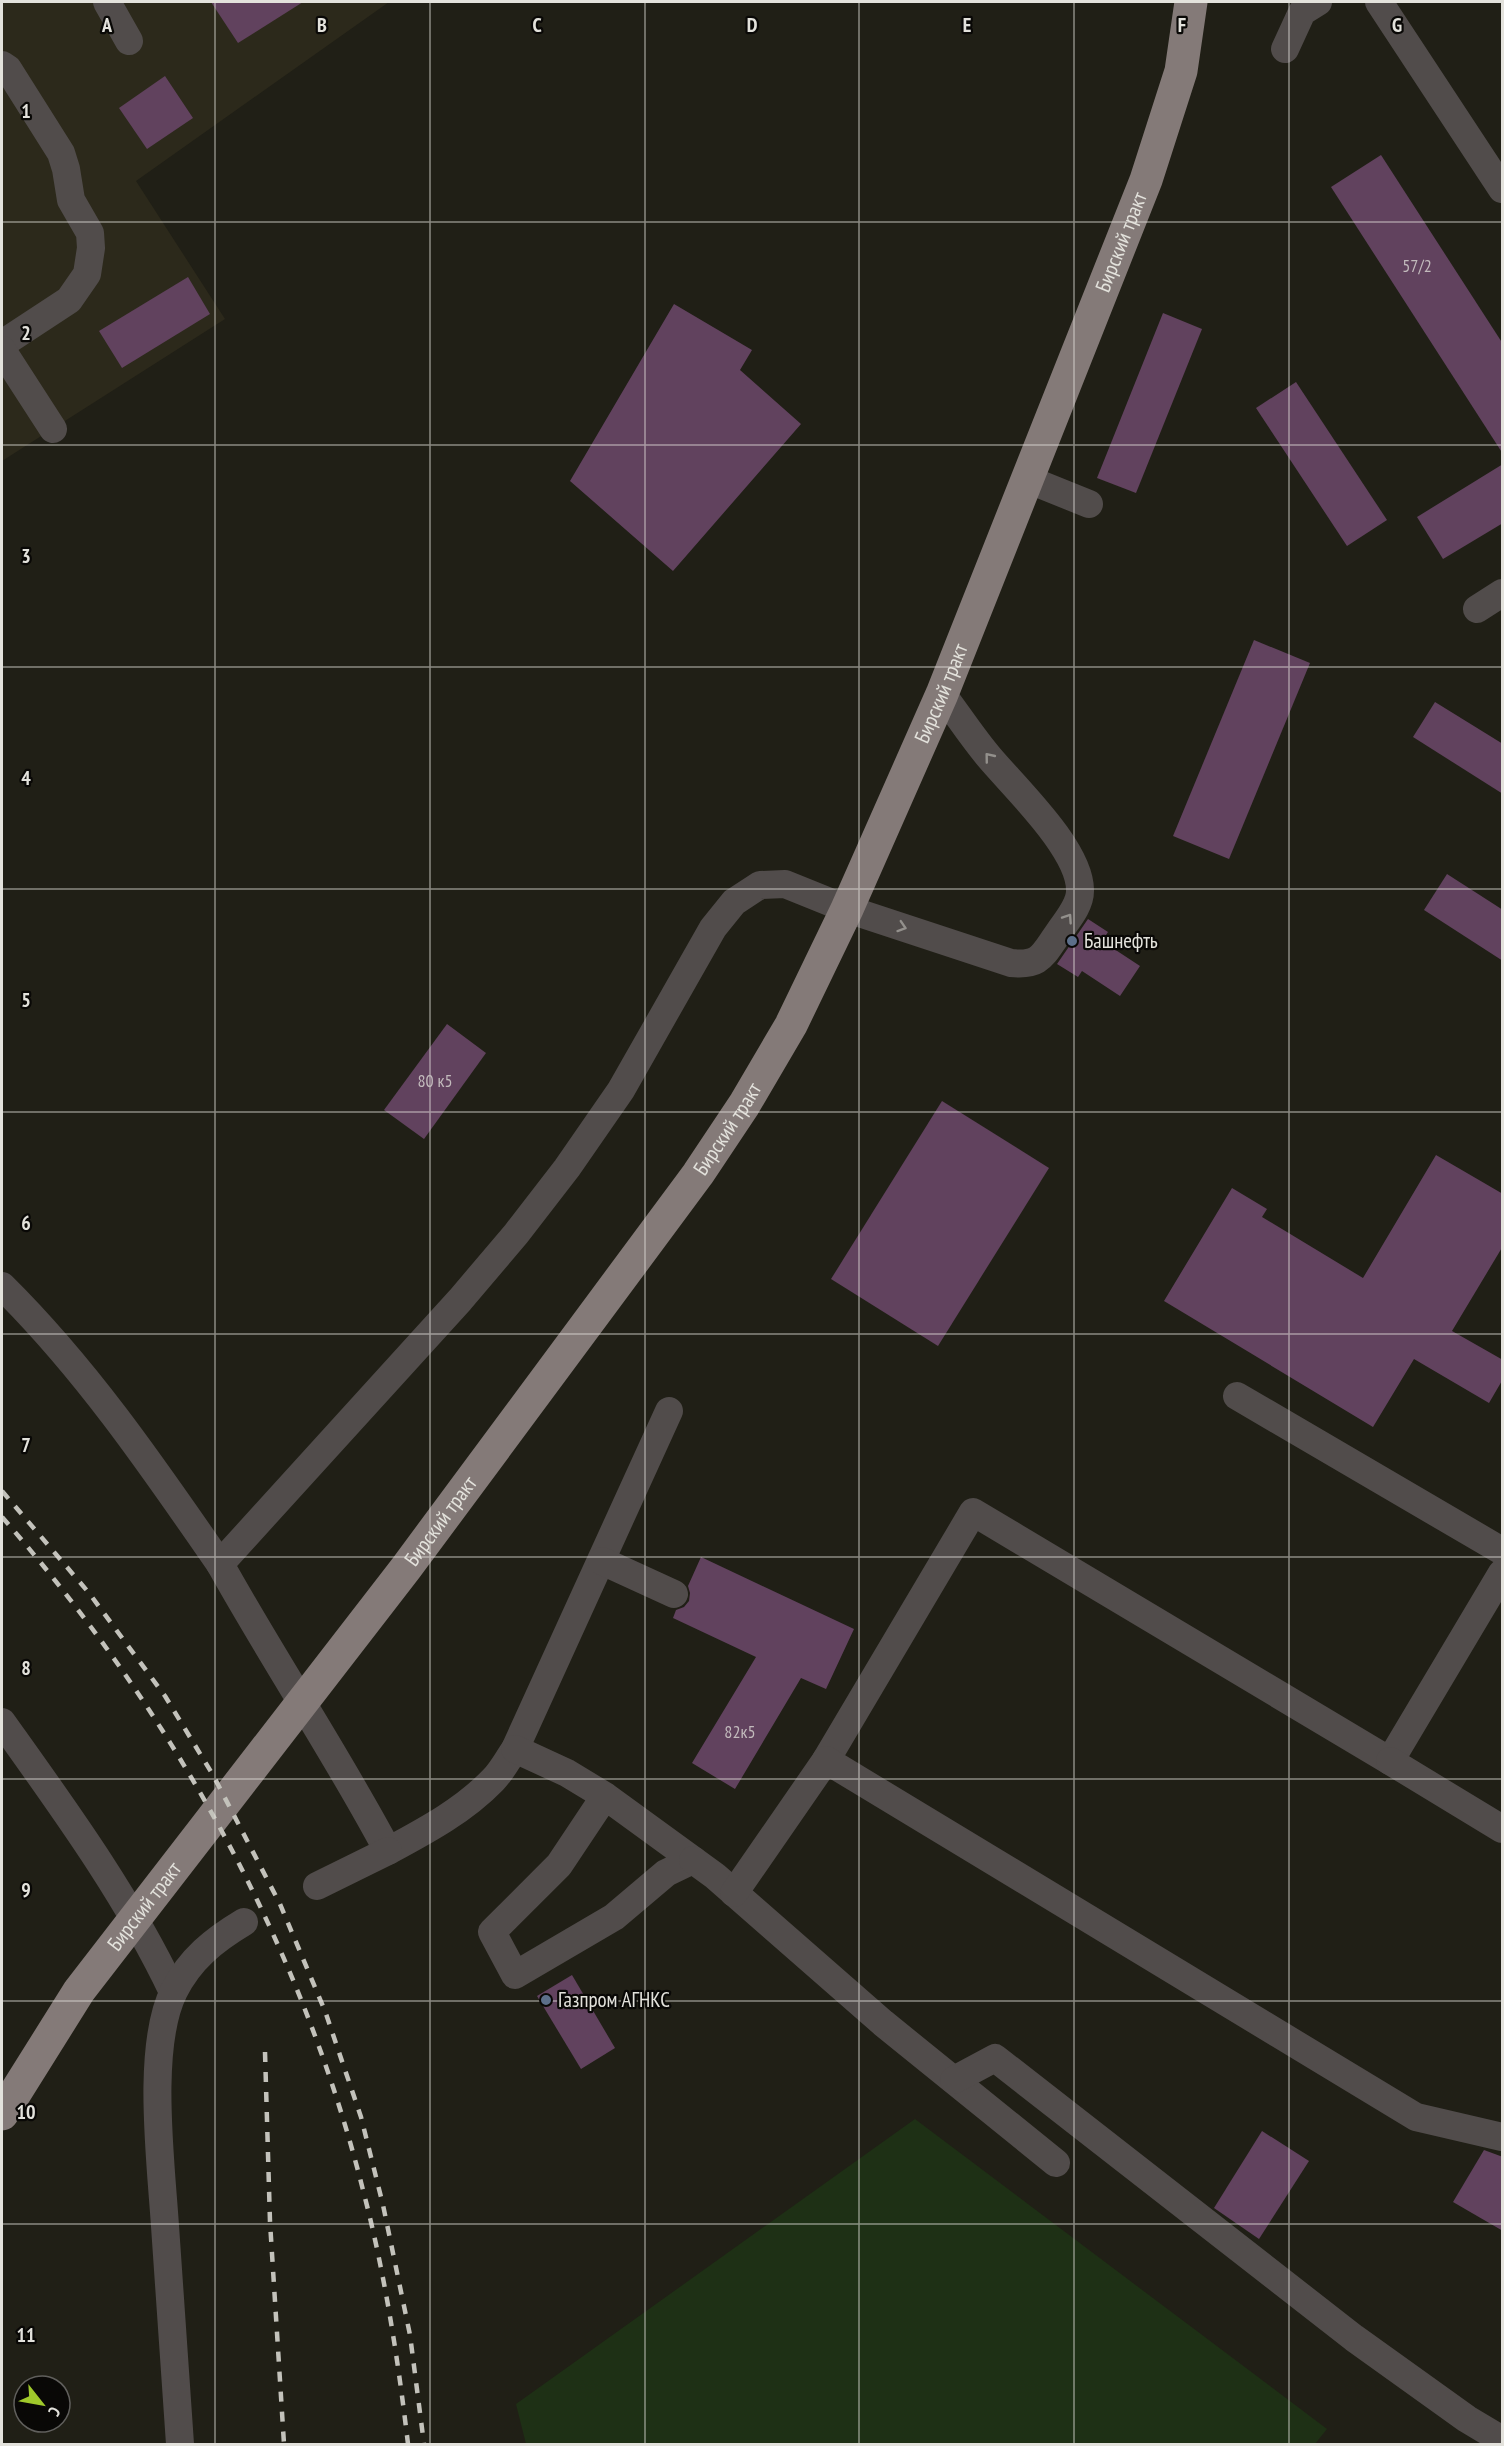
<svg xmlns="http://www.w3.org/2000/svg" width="1504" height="2446" viewBox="0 0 1504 2446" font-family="'PT Sans Narrow',sans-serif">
  <rect width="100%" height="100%" fill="#201f16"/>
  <path fill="#2c291b" d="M 2,2 L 389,2 L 136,181 L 225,319 L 2,461 Z"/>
  <path fill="#1e3015" d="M 915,2119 L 1327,2429 L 1315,2444 L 526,2444 L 516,2404 Z"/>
  <g fill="#61425e">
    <path d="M 211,2 L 303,2 L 238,43 Z"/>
    <path d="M 165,76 L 193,118 L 147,149 L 119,108 Z"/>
    <path d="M 1381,155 L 1503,344 L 1503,454 L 1331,187 Z"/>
    <path d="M 188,277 L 210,314 L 122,368 L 99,331 Z"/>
    <path d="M 674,304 L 752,350 L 740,370 L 801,424 L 673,571 L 570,481 Z"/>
    <path d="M 1163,313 L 1202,329 L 1136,493 L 1097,478 Z"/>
    <path d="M 1296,382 L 1387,520 L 1347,546 L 1256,408 Z"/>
    <path d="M 1503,464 L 1503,523 L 1443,559 L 1417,517 Z"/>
    <path d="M 1254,640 L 1310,663 L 1229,859 L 1173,836 Z"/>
    <path d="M 1435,702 L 1503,744 L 1503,794 L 1413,737 Z"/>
    <path d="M 1447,874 L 1503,910 L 1503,961 L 1424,910 Z"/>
    <path d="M 1088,919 L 1108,932 L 1102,941 L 1140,966 L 1120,996 L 1082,971 L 1078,977 L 1057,964 Z"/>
    <path d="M 447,1024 L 486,1053 L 424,1139 L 384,1110 Z"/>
    <path d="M 942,1101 L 1049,1168 L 938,1346 L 831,1279 Z"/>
    <path d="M 1436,1155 L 1503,1194 L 1503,1246 L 1452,1331 L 1503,1360 L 1503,1379 L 1489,1403 L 1414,1359 L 1373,1427 L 1164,1301 L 1232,1188 L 1267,1209 L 1262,1217 L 1363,1278 Z"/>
    <path d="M 701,1557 L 854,1629 L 826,1689 L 801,1678 L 735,1789 L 692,1763 L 756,1657 L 673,1618 L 676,1610 L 684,1607 L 689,1601 L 690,1593 L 688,1586 Z"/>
    <path d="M 572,1975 L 615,2048 L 581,2069 L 537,1996 Z"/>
    <path d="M 1262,2131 L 1309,2161 L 1259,2239 L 1214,2208 Z"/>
    <path d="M 1484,2150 L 1503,2157 L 1503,2231 L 1453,2202 Z"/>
  </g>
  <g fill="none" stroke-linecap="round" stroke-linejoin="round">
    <g stroke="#514c4b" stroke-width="28">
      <path d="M 107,2 L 129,41"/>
      <path d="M 1379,2 L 1502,189"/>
      <path d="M 1285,49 L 1302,12 L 1318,2"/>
      <path d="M 2,65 L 8,69 L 61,153 L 66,169 L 71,200 L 90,233 L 91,248 L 87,274 L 69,300 L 2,344"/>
      <path d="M 2,350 L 53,429"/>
      <path d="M 1027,479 L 1089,504"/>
      <path d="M 1477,609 L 1502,593"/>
      <path d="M 2,1286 C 86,1369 153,1467 220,1564"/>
      <path d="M 1237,1396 L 1502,1551"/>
      <path d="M 669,1411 L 515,1749 C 508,1759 502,1771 493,1780 C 463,1811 425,1831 388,1851 C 336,1753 274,1661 220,1564 L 460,1300 L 516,1234 L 567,1168 L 621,1090 L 713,928 L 734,902 L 760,885 L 785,884 L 847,909 L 1011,963 C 1040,966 1042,956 1057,935 C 1065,922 1080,907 1080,891 C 1081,850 1015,788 989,757 C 972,737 958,715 942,694"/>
      <path d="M 602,1561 L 674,1594"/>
      <path d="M 2,1722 C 64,1809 127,1895 173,1992"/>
      <path d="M 515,1749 L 567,1773 L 605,1796 L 693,1860 L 666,1873 L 614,1917 L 515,1975 L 492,1932 L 559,1865 L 605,1796"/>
      <path d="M 826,1760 L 973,1512 L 1390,1761 L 1502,1573"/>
      <path d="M 1390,1761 L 1502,1829"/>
      <path d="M 693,1860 L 715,1876 L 883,2023 L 1056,2163"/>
      <path d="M 317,1886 L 388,1851"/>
      <path d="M 734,1893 L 826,1760 L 1416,2117 L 1502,2137"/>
      <path d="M 954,2080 L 995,2058 L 1354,2338 L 1467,2419 L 1502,2440"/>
      <path d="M 180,2444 C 175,2372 170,2299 165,2226 C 161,2163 146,2047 174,1991 C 190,1959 214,1940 244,1922"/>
    </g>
    <path stroke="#847a78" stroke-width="33" id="s1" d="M 2,2114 L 79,1991 L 406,1568 L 698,1174 L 744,1105 L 791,1025 L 847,909 L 942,694 L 1146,180 L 1181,71 L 1191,2"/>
    <g stroke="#c3c2bb" stroke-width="4.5" stroke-dasharray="10 10" stroke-linecap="butt">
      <path d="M 2,1491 L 89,1593 L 165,1696 L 213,1775 L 280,1904 L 325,2011 L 361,2117 L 383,2205 L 410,2335 L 424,2444"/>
      <path d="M 2,1517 C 171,1710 300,1940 363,2190 C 385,2274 398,2359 408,2444"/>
      <path d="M 265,2052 L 270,2222 L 284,2444"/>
    </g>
  </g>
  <defs><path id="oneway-chevron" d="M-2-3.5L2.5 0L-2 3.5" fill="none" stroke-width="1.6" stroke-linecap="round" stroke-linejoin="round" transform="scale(1.5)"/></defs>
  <g stroke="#93908c">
    <use href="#oneway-chevron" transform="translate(989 757) rotate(-129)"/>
    <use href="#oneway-chevron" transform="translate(1068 918) rotate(-56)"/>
    <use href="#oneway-chevron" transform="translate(902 927) rotate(18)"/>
  </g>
  <path fill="none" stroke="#e3e2dc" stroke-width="1.5" stroke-opacity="0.55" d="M 215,2 L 215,2444M 430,2 L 430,2444M 645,2 L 645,2444M 859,2 L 859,2444M 1074,2 L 1074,2444M 1289,2 L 1289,2444M 2,222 L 1502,222M 2,445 L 1502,445M 2,667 L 1502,667M 2,889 L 1502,889M 2,1112 L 1502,1112M 2,1334 L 1502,1334M 2,1557 L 1502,1557M 2,1779 L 1502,1779M 2,2001 L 1502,2001M 2,2224 L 1502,2224"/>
  <g fill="#5c6f8a" stroke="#090806" stroke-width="2">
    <circle cx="1072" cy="941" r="6"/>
    <circle cx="546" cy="2000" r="6"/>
  </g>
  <g text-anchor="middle" stroke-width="4.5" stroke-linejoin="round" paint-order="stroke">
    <g font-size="18" fill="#c2babc">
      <text x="1417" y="272">57/2</text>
      <text x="435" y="1087">80 к5</text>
      <text x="740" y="1738">82к5</text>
    </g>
    <g font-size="21" fill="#e3e2dc" stroke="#090806">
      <text dy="7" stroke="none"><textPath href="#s1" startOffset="2196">Бирский тракт</textPath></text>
      <text dy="7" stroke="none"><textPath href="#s1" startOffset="1710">Бирский тракт</textPath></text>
      <text dy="7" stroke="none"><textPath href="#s1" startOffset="1224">Бирский тракт</textPath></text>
      <text dy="7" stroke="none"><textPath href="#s1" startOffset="738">Бирский тракт</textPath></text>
      <text dy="7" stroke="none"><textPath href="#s1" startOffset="252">Бирский тракт</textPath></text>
    </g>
    <g font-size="21" fill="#e3e2dc" stroke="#090806" text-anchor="start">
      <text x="1084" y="948">Башнефть</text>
      <text x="558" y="2007">Газпром АГНКС</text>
    </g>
  </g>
  <g font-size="20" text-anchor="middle" font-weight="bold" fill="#e3e2dc" stroke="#090806" stroke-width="4.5" stroke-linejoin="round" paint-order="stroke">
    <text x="107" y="32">A</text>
    <text x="322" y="32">B</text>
    <text x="537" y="32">C</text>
    <text x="752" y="32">D</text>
    <text x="967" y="32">E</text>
    <text x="1182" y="32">F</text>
    <text x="1397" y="32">G</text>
    <text x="26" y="118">1</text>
    <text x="26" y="340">2</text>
    <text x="26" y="563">3</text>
    <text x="26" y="785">4</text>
    <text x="26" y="1007">5</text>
    <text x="26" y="1230">6</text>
    <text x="26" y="1452">7</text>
    <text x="26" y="1675">8</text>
    <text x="26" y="1897">9</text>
    <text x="26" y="2119">10</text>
    <text x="26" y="2342">11</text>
  </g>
  <rect width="1504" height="2446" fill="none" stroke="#e3e2dc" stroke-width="6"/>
  <g transform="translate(42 2404) rotate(121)"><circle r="28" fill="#090806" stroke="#605f5c" stroke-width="1.5"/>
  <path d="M0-4.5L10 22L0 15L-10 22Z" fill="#a0c92b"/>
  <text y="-9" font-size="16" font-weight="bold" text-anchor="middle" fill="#e3e2dc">С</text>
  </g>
</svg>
